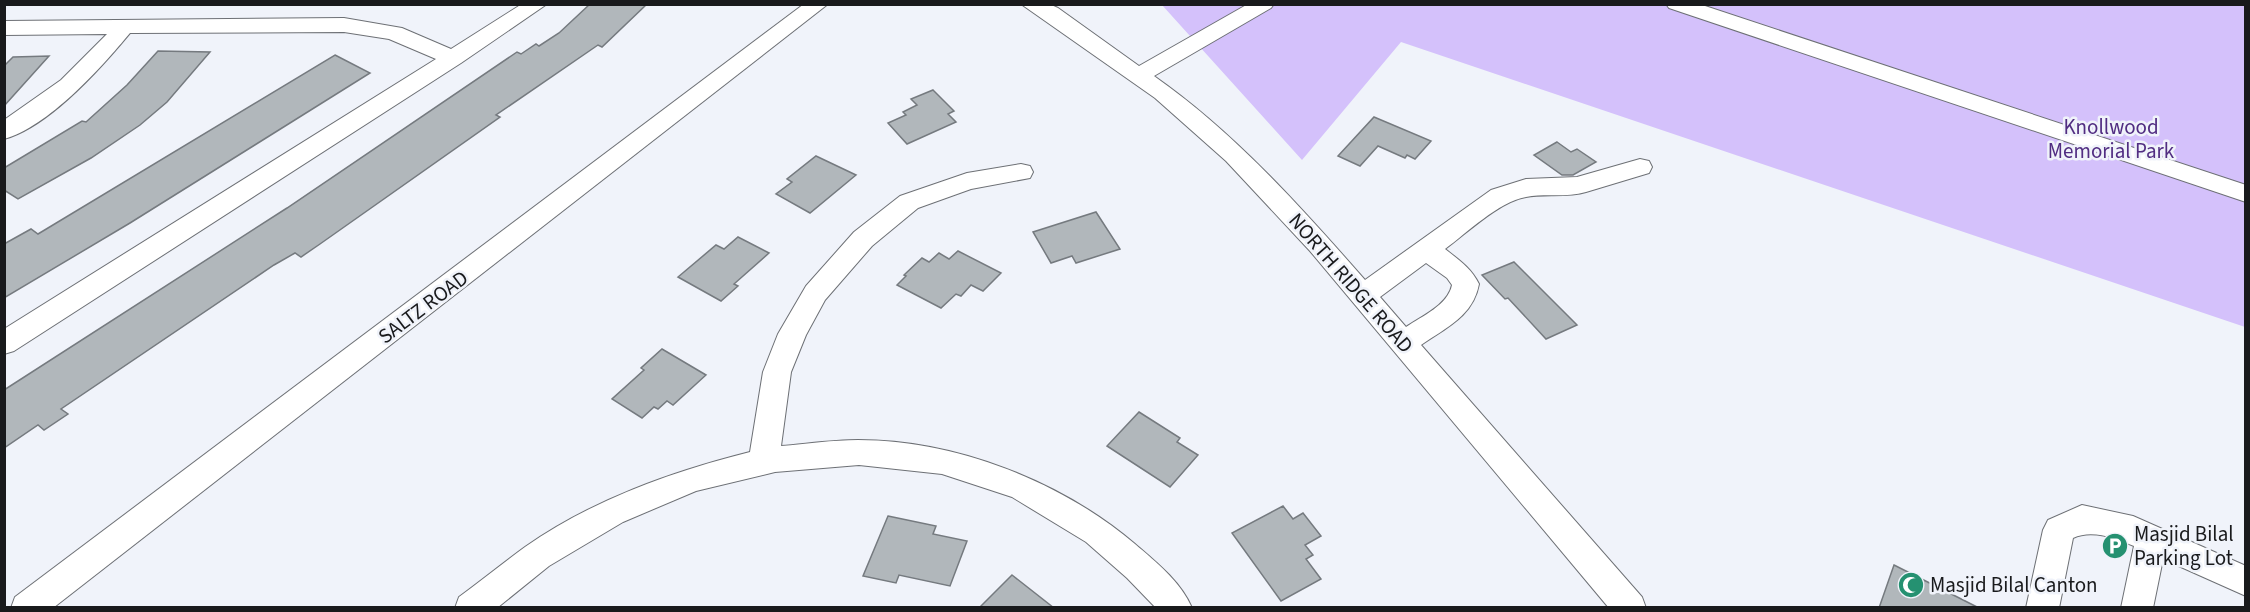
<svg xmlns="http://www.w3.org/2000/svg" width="2250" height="612" viewBox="0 0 2250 612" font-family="'Source Sans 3',sans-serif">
  <rect width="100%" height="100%" fill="#f0f3fa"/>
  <path fill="#d4c1fb" d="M 1162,5 L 2245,5 L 2245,327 L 1401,42 L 1302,160 Z"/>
  <g fill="#b1b7bb" stroke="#757a7f" stroke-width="1.5">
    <path d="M 590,4 L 647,4 L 602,47 L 598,45 L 496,115 L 500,117 L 320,244 L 301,257 L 295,253 L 274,265 L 61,409 L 68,414 L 44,430 L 38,425 L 4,448 L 4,390 L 287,208 L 517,52 L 521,54 L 536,44 L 539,46 L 559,33 Z"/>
    <path d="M 158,51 L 210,52 L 167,102 L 140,125 L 91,158 L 18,199 L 4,190 L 4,168 L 82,121 L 86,122 L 127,85 Z"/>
    <path d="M 335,55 L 370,73 L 130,223 L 4,298 L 4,244 L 31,229 L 38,234 Z"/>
    <path d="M 49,56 L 4,106 L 4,66 L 13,57 Z"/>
    <path d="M 933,90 L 954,111 L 948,114 L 956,122 L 907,144 L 888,123 L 906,115 L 903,112 L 917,105 L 911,99 Z"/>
    <path d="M 1374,117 L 1431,141 L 1415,159 L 1407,155 L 1405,158 L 1378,146 L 1360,166 L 1338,156 Z"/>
    <path d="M 1557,142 L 1571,152 L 1577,149 L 1596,162 L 1573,175 L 1562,175 L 1534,155 Z"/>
    <path d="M 816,156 L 856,175 L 810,213 L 776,194 L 792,182 L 787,179 Z"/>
    <path d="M 1096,212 L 1120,249 L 1076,263 L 1072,256 L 1051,263 L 1033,232 Z"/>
    <path d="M 738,237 L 769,253 L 734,284 L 738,286 L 721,301 L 678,277 L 716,245 L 724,249 Z"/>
    <path d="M 958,251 L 1001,273 L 983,291 L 971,285 L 961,296 L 956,294 L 941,308 L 897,285 L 906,276 L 904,275 L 922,258 L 929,262 L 939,253 L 949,259 Z"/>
    <path d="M 1514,262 L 1577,325 L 1546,339 L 1508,298 L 1505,299 L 1482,275 Z"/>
    <path d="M 662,349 L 706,375 L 673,405 L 667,401 L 658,409 L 654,407 L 642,418 L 612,399 L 644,370 L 641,368 Z"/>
    <path d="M 1139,412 L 1180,438 L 1177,442 L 1198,455 L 1170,487 L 1107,446 Z"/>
    <path d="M 1283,506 L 1293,519 L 1303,513 L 1321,536 L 1305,545 L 1313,555 L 1306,559 L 1321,579 L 1281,601 L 1232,533 Z"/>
    <path d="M 888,516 L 936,526 L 933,534 L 967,541 L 950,586 L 899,575 L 896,583 L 863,576 Z"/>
    <path d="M 1894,565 L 1979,608 L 1879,608 Z"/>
    <path d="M 1012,575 L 1054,608 L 979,608 Z"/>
  </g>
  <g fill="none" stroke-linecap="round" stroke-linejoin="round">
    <g stroke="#6d7075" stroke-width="2">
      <g id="minor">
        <path d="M 522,4 L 547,4 L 461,63 L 14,351 L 4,354 L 4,329 L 436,59 L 389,39 L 344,32 L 130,33 C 101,68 48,127 4,139 L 4,120 L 61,80 L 107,34 L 4,35 L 4,21 L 344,18 L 402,28 L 451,49 Z"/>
        <path d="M 804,4 L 828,4 L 53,608 L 11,608 L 15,597 Z"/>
        <path d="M 1021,4 L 1049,4 L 1058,8 L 1139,66 L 1248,4 L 1274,4 L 1271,8 L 1154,76 C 1234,132 1301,207 1365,280 L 1491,190 L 1526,179 L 1577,177 L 1640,159 L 1649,161 L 1652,167 L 1649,173 L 1586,192 C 1566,198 1545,193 1526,197 C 1498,202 1467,233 1445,249 C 1459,260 1471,268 1479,284 C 1473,316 1447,327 1421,345 L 1642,597 L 1646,608 L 1609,608 L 1310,251 L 1226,161 L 1155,98 ZM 1426,263 L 1447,278 L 1452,285 C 1448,305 1422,316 1406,327 L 1380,297 Z"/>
        <path d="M 1666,4 L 1699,4 L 2246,185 L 2246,202 L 1669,8 Z"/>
        <path d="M 1021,164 L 1030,166 L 1033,172 L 1030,178 L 971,189 L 918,208 L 872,246 L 825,300 L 806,335 L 791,372 L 781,446 C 806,444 833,440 858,440 C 955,440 1061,481 1135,544 C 1156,562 1181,582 1192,608 L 1156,608 L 1127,578 L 1086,542 L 1012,497 L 942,474 L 859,465 L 775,472 L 696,491 L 623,522 L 549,566 L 497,608 L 455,608 L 459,597 C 481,581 503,563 525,547 C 592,500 671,472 750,452 L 763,372 L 778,334 L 806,286 L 854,232 L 900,196 L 967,173 Z"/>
        <path d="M 2082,505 L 2133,516 L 2246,566 L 2246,596 L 2163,559 L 2153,608 L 2121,608 L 2134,546 C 2115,538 2092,529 2073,538 L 2059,608 L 2026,608 L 2043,530 L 2048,520 Z"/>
      </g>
    </g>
    <use href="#minor" fill="#fff" fill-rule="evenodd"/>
  </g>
  <defs>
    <g id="parking-disc" transform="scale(1.35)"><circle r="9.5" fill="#259171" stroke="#f0f3fa"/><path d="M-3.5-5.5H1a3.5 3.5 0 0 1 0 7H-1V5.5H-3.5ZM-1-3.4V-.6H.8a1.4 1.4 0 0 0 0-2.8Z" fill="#fff"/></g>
    <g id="mosque-disc" transform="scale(1.35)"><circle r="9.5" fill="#259171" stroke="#f0f3fa"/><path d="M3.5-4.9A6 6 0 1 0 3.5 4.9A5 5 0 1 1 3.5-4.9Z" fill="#fff"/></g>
  </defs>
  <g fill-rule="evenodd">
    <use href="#parking-disc" x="2115" y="546"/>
    <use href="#mosque-disc" x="1911" y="585"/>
  </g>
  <g text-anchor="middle" stroke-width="5" stroke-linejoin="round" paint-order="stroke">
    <g font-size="21" fill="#512d82" stroke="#f0f3fa">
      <text x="2111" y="134">Knollwood<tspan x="2111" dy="24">Memorial Park</tspan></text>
    </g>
    <g font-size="21" fill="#191a1c" stroke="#f0f3fa">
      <text transform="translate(1351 283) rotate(49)" y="7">NORTH RIDGE ROAD</text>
      <text transform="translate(423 307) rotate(-37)" y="7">SALTZ ROAD</text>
    </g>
    <g font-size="21" fill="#191a1c" stroke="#f0f3fa" text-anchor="start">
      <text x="2134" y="541">Masjid Bilal<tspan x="2134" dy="24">Parking Lot</tspan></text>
      <text x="1930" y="592">Masjid Bilal Canton</text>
    </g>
  </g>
  <rect width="2250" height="612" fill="none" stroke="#191a1c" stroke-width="12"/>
</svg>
